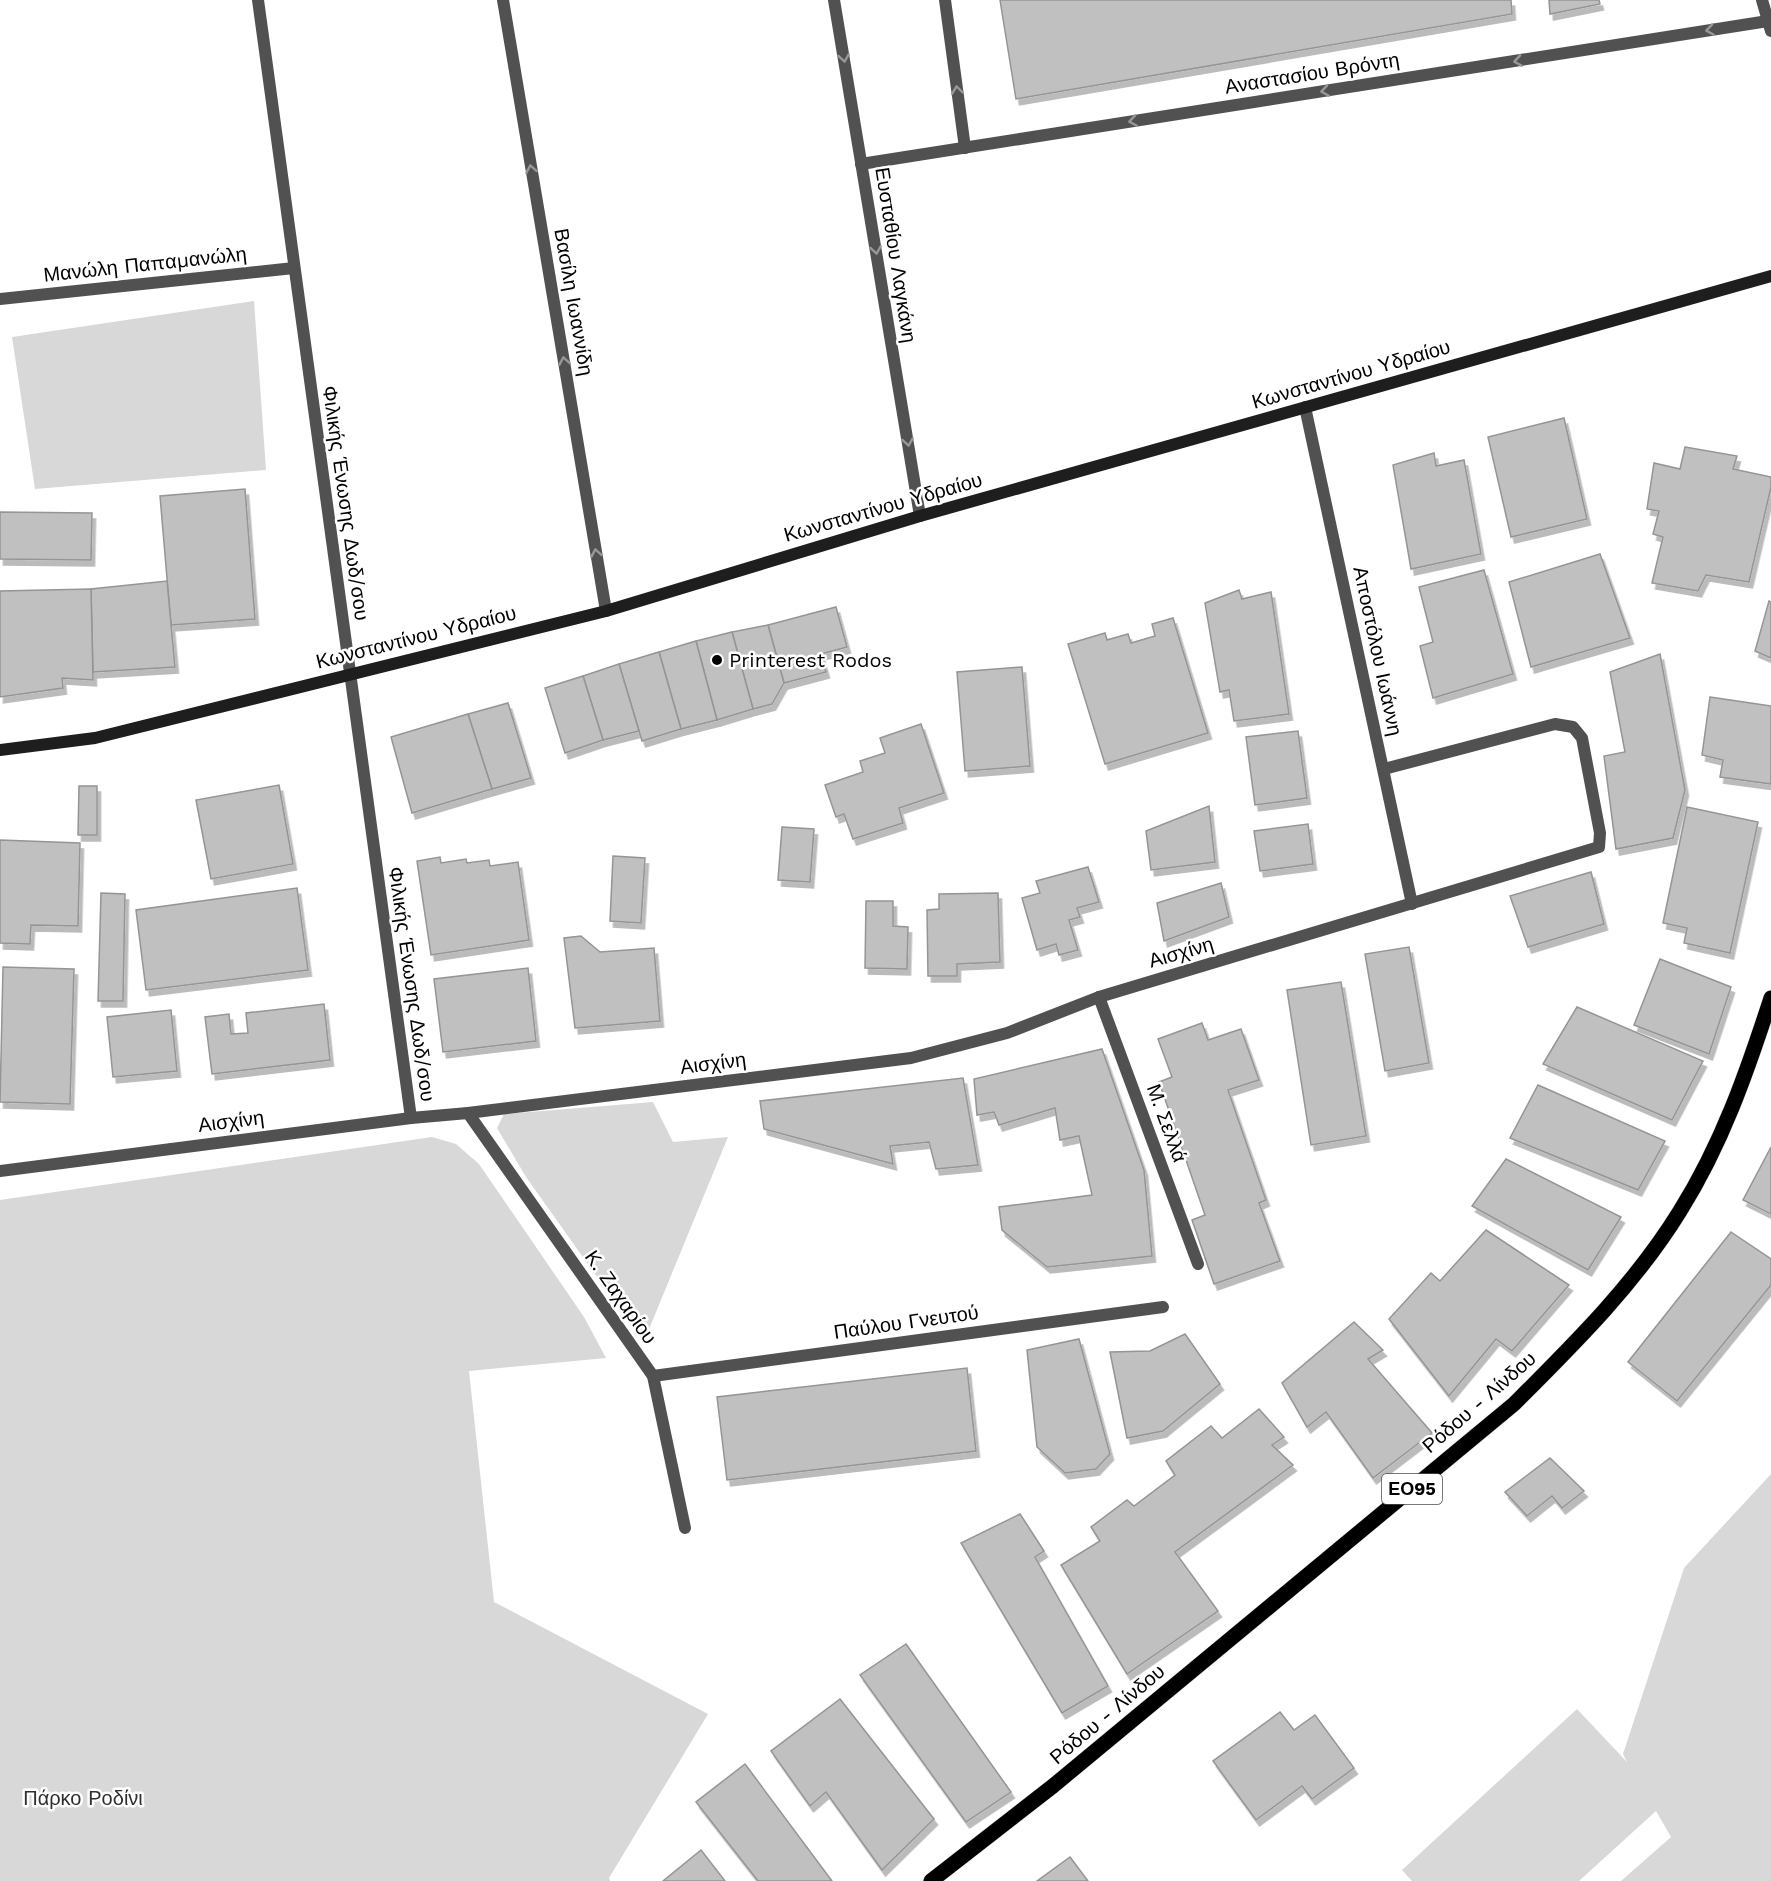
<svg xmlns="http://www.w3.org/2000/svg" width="1771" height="1881" viewBox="0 0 1771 1881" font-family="'Work Sans',sans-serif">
  <defs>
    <filter id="shadow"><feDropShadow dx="3.5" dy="6" stdDeviation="0" flood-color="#0004"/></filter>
  </defs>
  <rect width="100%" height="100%" fill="#fff"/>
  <g fill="#d8d8d8">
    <path d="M 254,301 L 266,470 L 35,489 L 12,337 Z"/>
    <path d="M 653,1102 L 673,1142 L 728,1137 L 647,1334 L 632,1326 L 526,1177 L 497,1128 L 504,1114 Z"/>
    <path d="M 432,1137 L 456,1144 L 479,1164 L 584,1317 L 606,1358 L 469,1371 L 494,1602 L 708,1714 L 609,1878 L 610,1881 L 0,1881 L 0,1200 Z"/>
    <path d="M 1771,1474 L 1771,1881 L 1621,1881 L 1671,1837 L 1656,1811 L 1579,1881 L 1412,1881 L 1402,1870 L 1577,1709 L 1627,1762 L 1623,1754 L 1684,1568 Z"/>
  </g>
  <g fill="#c0c0c0" stroke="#959595" stroke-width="1.5" filter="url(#shadow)">
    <path d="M 1000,0 L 1511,0 L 1512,14 L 1016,99 Z"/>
    <path d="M 1549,0 L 1599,0 L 1600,4 L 1550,14 Z"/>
    <path d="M 1564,418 L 1587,519 L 1511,537 L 1488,437 Z"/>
    <path d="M 1685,447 L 1737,456 L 1733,469 L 1771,477 L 1771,487 L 1749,582 L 1706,575 L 1698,591 L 1652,583 L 1663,537 L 1653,534 L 1659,511 L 1647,509 L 1654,463 L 1680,469 Z"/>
    <path d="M 1434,453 L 1436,466 L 1464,460 L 1481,554 L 1411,569 L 1393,465 Z"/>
    <path d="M 245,489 L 255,619 L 171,625 L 160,496 Z"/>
    <path d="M 0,512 L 92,513 L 91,560 L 0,559 Z"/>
    <path d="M 1600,554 L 1630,638 L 1531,667 L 1509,582 Z"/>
    <path d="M 1484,570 L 1513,674 L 1433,698 L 1420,646 L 1433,642 L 1419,587 Z"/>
    <path d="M 167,581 L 175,667 L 93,672 L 91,589 Z"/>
    <path d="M 91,589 L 93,680 L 62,678 L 63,688 L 0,697 L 0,591 Z"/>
    <path d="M 1239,590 L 1242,599 L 1271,592 L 1289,714 L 1234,721 L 1229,690 L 1220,692 L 1205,603 Z"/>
    <path d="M 1769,601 L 1771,602 L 1771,658 L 1755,651 Z"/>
    <path d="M 836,607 L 847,647 L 821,654 L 826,672 L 784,683 L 768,625 Z"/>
    <path d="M 1173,618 L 1208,733 L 1105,764 L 1068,644 L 1105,633 L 1107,640 L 1128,634 L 1131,643 L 1155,636 L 1152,624 Z"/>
    <path d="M 768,625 L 784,683 L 772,704 L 753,709 L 732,632 Z"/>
    <path d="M 732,632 L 753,709 L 717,720 L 696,641 Z"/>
    <path d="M 696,641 L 717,720 L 681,729 L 659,652 Z"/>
    <path d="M 659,652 L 681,729 L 642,741 L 619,664 Z"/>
    <path d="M 1660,654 L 1685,790 L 1673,838 L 1616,849 L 1604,756 L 1625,752 L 1610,672 Z"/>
    <path d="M 619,664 L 639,731 L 603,740 L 583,676 Z"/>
    <path d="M 1022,667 L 1030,766 L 965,771 L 957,672 Z"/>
    <path d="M 583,676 L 603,740 L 565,753 L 545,688 Z"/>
    <path d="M 1710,697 L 1771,706 L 1771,784 L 1720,777 L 1723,760 L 1702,755 Z"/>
    <path d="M 508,703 L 531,778 L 492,789 L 468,714 Z"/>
    <path d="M 468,714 L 492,789 L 412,813 L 391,737 Z"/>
    <path d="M 921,724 L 944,793 L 899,808 L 903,823 L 853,839 L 844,814 L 836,817 L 825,785 L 863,772 L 860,761 L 885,753 L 880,738 Z"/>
    <path d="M 1298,731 L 1307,798 L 1255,805 L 1246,737 Z"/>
    <path d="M 279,785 L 293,864 L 211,879 L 196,800 Z"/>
    <path d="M 79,786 L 97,786 L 97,835 L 78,835 Z"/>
    <path d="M 1209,806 L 1215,862 L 1151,870 L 1146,831 Z"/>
    <path d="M 1687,807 L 1758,822 L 1730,953 L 1684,943 L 1687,928 L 1663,923 Z"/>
    <path d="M 1308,824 L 1313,864 L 1260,871 L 1254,831 Z"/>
    <path d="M 782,827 L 814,829 L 810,882 L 778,880 Z"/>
    <path d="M 0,840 L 80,843 L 78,926 L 31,925 L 30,944 L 0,943 Z"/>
    <path d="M 613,856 L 645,858 L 641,923 L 610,921 Z"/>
    <path d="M 440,857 L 441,863 L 466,859 L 467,863 L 489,860 L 490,866 L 518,862 L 529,940 L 431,955 L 417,861 Z"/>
    <path d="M 1088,867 L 1099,902 L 1077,908 L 1080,917 L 1069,920 L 1078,950 L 1059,955 L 1056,944 L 1037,950 L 1022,898 L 1040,893 L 1036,881 Z"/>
    <path d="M 1591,872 L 1604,924 L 1528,947 L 1510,896 Z"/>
    <path d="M 1221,883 L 1229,917 L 1164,941 L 1157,903 Z"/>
    <path d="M 297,888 L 308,970 L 146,990 L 136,910 Z"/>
    <path d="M 101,893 L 125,894 L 123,1001 L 98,1001 Z"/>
    <path d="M 998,893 L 1000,962 L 957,964 L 957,976 L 928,976 L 927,910 L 939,909 L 939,894 Z"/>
    <path d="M 866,901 L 893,901 L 893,926 L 908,927 L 907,969 L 865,968 Z"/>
    <path d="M 581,936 L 600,952 L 654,948 L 660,1021 L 575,1028 L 564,938 Z"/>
    <path d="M 1409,947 L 1429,1063 L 1385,1071 L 1365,954 Z"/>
    <path d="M 1660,959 L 1731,987 L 1709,1054 L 1634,1025 Z"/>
    <path d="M 3,967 L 74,969 L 70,1104 L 0,1102 Z"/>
    <path d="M 528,968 L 536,1041 L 443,1052 L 434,979 Z"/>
    <path d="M 1341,982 L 1366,1136 L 1311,1145 L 1287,990 Z"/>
    <path d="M 324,1004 L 330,1060 L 212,1074 L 205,1017 L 229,1014 L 231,1034 L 248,1033 L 246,1013 Z"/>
    <path d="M 1577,1007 L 1703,1061 L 1672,1120 L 1543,1064 Z"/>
    <path d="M 171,1010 L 177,1071 L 113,1077 L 107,1017 Z"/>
    <path d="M 1202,1023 L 1208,1040 L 1241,1029 L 1259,1080 L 1228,1090 L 1266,1200 L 1259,1203 L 1280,1261 L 1214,1284 L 1192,1220 L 1205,1215 L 1159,1082 L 1172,1077 L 1158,1039 Z"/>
    <path d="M 1102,1049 L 1144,1170 L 1152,1256 L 1047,1267 L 1002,1230 L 999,1207 L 1092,1195 L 1079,1136 L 1060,1140 L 1055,1108 L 999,1125 L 994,1112 L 977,1115 L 974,1079 Z"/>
    <path d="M 963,1078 L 978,1165 L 936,1169 L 929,1142 L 890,1146 L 893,1164 L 764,1129 L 760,1101 Z"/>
    <path d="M 1538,1085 L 1665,1141 L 1638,1190 L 1510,1138 Z"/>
    <path d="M 1771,1147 L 1771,1214 L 1743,1200 Z"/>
    <path d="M 1506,1159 L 1621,1217 L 1588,1270 L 1472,1206 Z"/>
    <path d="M 1486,1230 L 1569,1285 L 1512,1351 L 1496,1339 L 1449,1396 L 1389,1319 L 1431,1273 L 1440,1281 Z"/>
    <path d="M 1731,1232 L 1771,1259 L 1771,1285 L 1677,1401 L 1628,1362 Z"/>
    <path d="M 1354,1322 L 1383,1350 L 1368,1359 L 1432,1433 L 1373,1478 L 1326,1412 L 1307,1427 L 1282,1383 Z"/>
    <path d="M 1185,1334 L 1220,1384 L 1163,1431 L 1127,1438 L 1110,1352 L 1150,1351 Z"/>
    <path d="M 1079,1339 L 1110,1454 L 1096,1469 L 1065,1473 L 1037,1447 L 1027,1350 Z"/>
    <path d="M 967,1368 L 976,1451 L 727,1480 L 717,1397 Z"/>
    <path d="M 1259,1409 L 1284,1437 L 1272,1445 L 1293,1465 L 1175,1552 L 1218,1611 L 1127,1674 L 1061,1565 L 1100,1541 L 1091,1527 L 1127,1500 L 1134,1506 L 1175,1475 L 1166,1461 L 1211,1426 L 1222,1438 Z"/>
    <path d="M 1550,1458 L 1584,1491 L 1562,1508 L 1552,1496 L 1527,1516 L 1505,1492 Z"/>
    <path d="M 1020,1514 L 1044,1551 L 1035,1557 L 1108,1686 L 1062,1713 L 961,1543 Z"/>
    <path d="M 906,1644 L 1011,1792 L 966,1822 L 860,1675 Z"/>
    <path d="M 840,1699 L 934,1819 L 882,1870 L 826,1792 L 810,1806 L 771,1751 Z"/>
    <path d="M 1280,1712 L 1294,1730 L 1315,1715 L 1354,1768 L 1312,1799 L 1302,1786 L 1256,1820 L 1213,1761 Z"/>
    <path d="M 745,1764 L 832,1881 L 758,1881 L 696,1802 Z"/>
    <path d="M 701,1850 L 725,1881 L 663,1881 Z"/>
    <path d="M 1070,1857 L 1088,1881 L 1037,1881 Z"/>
  </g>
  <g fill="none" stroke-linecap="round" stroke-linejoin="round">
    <g stroke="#dbdbdb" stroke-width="16">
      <path id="primary" d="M 931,1881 L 1053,1786 L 1514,1404 C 1574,1344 1635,1284 1680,1211 C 1722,1144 1747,1072 1771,998"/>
    </g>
    <g stroke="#515151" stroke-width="12">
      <path d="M 1099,997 L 1198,1264"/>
      <path d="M 468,1113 L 653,1376 L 685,1528"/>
      <path d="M 653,1376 L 1163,1307"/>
    </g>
    <g stroke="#515151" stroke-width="12">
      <path d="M 258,0 L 411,1118"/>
      <path d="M 503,0 L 606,611"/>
      <path d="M 834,0 L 920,516"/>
      <path d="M 945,0 L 965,148"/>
      <path d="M 1762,0 L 1771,31"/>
      <path d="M 861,164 L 1768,21"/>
      <path d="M 0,299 L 294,268"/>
      <path d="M 1305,407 L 1412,904"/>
      <path d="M 0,1171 L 411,1118 L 468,1113 L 911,1058 L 1007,1033 L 1099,997 L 1599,847 L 1600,833 L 1582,738 L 1573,727 L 1555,724 L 1384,769"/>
    </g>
    <path stroke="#1e1e1e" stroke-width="12" d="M 0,750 L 95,738 L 606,611 L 920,516 L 1771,276"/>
    <use href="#primary" stroke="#000" stroke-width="15"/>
  </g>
  <defs><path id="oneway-chevron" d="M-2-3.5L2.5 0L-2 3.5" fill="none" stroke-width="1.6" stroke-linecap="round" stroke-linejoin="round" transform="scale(1.5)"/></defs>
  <g stroke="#979797">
    <use href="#oneway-chevron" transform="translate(1710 30) rotate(171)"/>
    <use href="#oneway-chevron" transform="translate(844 58) rotate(81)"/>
    <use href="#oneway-chevron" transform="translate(1518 61) rotate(171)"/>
    <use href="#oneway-chevron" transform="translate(957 90) rotate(-97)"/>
    <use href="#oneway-chevron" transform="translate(1325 91) rotate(171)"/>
    <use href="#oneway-chevron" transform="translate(1133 121) rotate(171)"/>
    <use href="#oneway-chevron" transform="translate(531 169) rotate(-100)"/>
    <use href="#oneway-chevron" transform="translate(876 250) rotate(81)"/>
    <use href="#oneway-chevron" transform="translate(564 361) rotate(-100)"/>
    <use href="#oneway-chevron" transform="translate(908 442) rotate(81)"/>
    <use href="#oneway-chevron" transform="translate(596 553) rotate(-100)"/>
  </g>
  <circle fill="#000" stroke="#fff" stroke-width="2" cx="717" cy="660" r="6"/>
  <g text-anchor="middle" stroke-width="5" stroke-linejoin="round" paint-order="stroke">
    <rect fill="#fff" stroke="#4c4c4c" stroke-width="1.5" x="1382" y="1474" width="60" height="30" rx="4.5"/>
    <g font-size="18" font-weight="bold" fill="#000">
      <text x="1412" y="1495">ΕΟ95</text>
    </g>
    <g font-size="20" fill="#000" stroke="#fff">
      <text transform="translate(1312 73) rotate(-9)" y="7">Αναστασίου Βρόντη</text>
      <text transform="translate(896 255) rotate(81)" y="7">Ευσταθίου Λαγκάνη</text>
      <text transform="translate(145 264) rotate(-6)" y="7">Μανώλη Παπαμανώλη</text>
      <text transform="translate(574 302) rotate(80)" y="7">Βασίλη Ιωαννίδη</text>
      <text transform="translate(1351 374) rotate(-16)" y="7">Κωνσταντίνου Υδραίου</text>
      <text transform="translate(346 503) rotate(82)" y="7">Φιλικής Ένωσης Δωδ/σου</text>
      <text transform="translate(883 507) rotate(-16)" y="7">Κωνσταντίνου Υδραίου</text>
      <text transform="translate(416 637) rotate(-14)" y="7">Κωνσταντίνου Υδραίου</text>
      <text transform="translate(1378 651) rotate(78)" y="7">Αποστόλου Ιωάννη</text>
      <text transform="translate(1181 952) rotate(-16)" y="7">Αισχίνη</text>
      <text transform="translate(412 984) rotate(82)" y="7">Φιλικής Ένωσης Δωδ/σου</text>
      <text transform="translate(713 1063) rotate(-7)" y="7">Αισχίνη</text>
      <text transform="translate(231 1121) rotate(-7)" y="7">Αισχίνη</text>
      <text transform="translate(1167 1123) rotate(70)" y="7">Μ. Σελλά</text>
      <text transform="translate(621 1297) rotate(55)" y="7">Κ. Ζαχαρίου</text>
      <text transform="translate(906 1322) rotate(-8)" y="7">Παύλου Γνευτού</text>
      <text transform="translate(1479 1402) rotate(-41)" y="7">Ρόδου - Λίνδου</text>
      <text transform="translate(1107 1714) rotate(-40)" y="7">Ρόδου - Λίνδου</text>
    </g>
    <g font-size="20" fill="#000" stroke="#fff" text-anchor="start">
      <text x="729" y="667">Printerest Rodos</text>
    </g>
    <g font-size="20" fill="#2f2f2f" stroke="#fff">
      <text x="83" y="1805">Πάρκο Ροδίνι</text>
    </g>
  </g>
</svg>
